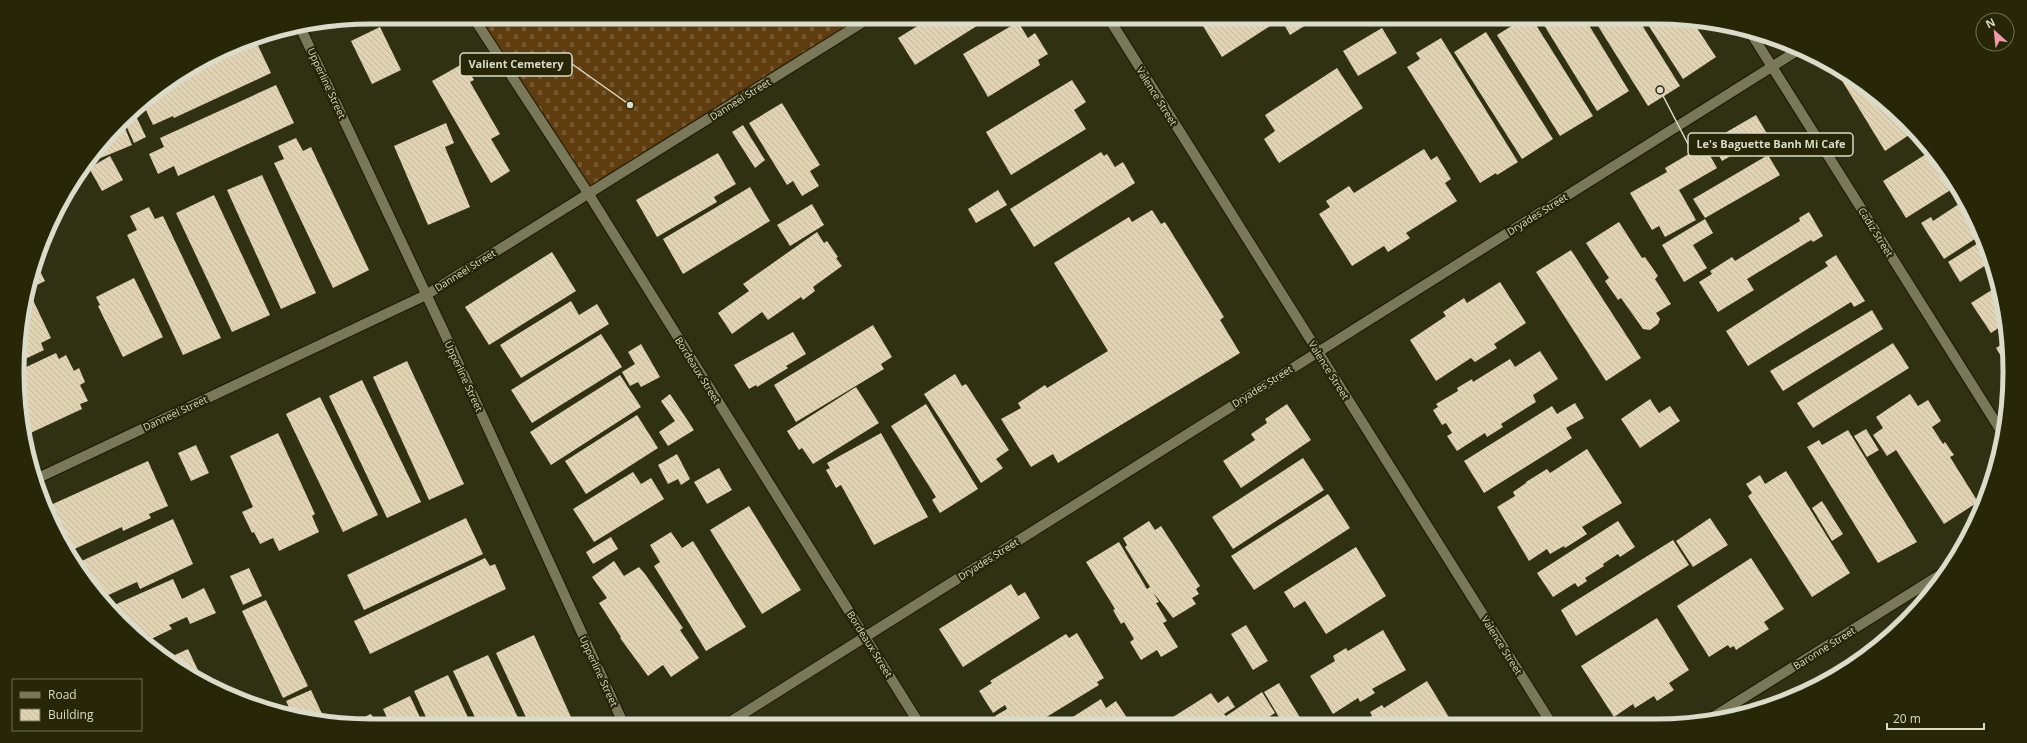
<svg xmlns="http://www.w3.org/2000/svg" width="2027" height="743" viewBox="0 0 2027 743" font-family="'Open Sans',sans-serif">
  <defs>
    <pattern id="cemetery-stones" width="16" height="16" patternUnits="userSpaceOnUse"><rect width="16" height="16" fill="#603d0e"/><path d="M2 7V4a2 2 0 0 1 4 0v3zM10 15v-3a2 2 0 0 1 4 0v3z" fill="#765830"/></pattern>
    <pattern id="building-back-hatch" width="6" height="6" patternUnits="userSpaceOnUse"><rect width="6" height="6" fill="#e2d4b2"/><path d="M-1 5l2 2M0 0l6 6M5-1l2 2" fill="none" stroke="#c2b79a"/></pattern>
  </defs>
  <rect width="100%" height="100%" fill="#303012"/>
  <path fill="url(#cemetery-stones)" d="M 473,17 L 871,17 L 588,193 Z"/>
  <g fill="url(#building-back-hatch)">
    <path d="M 932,17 L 991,17 L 915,65 L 898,38 Z"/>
    <path d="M 1217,17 L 1312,17 L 1314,20 L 1290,35 L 1281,19 L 1222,57 L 1203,26 Z"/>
    <path d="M 1526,17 L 1531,17 L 1593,116 L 1560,136 L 1497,35 Z"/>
    <path d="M 1539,17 L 1584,17 L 1629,91 L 1597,111 Z"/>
    <path d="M 1595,17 L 1637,17 L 1680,86 L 1648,106 L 1593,18 Z"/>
    <path d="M 1643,17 L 1693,22 L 1716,57 L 1683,79 Z"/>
    <path d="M 1018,22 L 1028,38 L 1035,33 L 1048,54 L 1038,60 L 1040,65 L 988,97 L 963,54 Z"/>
    <path d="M 380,27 L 401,70 L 372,84 L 351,41 Z"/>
    <path d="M 1382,28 L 1397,53 L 1358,76 L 1343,51 Z"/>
    <path d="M 1486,32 L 1553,139 L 1522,159 L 1454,52 Z"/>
    <path d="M 254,37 L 271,73 L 174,118 L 173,116 L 153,125 L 142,102 L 194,64 Z"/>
    <path d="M 1441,38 L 1518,162 L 1497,175 L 1496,173 L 1480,183 L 1407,67 L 1420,59 L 1416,53 Z"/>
    <path d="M 464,63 L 474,80 L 470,82 L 500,134 L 491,139 L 510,171 L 491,183 L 432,81 Z"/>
    <path d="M 1833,66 L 1871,90 L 1915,131 L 1885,151 Z"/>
    <path d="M 1337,68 L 1363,108 L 1279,163 L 1264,139 L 1275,131 L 1265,115 Z"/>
    <path d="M 1072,80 L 1086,102 L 1074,110 L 1086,129 L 1011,175 L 986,132 Z"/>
    <path d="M 276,85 L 294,123 L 178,176 L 174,166 L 158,174 L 149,154 L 164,147 L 160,138 Z"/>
    <path d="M 782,103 L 820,165 L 810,171 L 819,186 L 802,196 L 793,181 L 787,185 L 749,123 Z"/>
    <path d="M 133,110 L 146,137 L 134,143 L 124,121 Z"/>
    <path d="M 1756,115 L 1773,144 L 1754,155 L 1748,146 L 1722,161 L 1711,141 Z"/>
    <path d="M 123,123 L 132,145 L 91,162 Z"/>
    <path d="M 446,123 L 454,143 L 445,147 L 470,207 L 428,225 L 394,146 Z"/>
    <path d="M 743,125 L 765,160 L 755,168 L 732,132 Z"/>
    <path d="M 296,138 L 303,151 L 311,147 L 369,270 L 333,288 L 274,163 L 284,159 L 278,146 Z"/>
    <path d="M 1704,145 L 1717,168 L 1679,190 L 1696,220 L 1665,237 L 1659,226 L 1652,230 L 1630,193 L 1667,172 L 1665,168 Z"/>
    <path d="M 1424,149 L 1431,160 L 1437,156 L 1451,179 L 1445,183 L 1457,201 L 1406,233 L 1410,238 L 1388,252 L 1384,246 L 1352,266 L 1319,214 L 1330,207 L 1326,201 L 1349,186 L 1354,193 Z"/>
    <path d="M 1931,151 L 1957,186 L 1906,218 L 1883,181 Z"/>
    <path d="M 1101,152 L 1104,156 L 1107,154 L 1115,167 L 1123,162 L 1135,183 L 1034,247 L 1010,209 Z"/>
    <path d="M 718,153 L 736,184 L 714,197 L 717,202 L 657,237 L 636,200 Z"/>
    <path d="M 1768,155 L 1780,175 L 1705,218 L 1693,199 Z"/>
    <path d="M 110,156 L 123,180 L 102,191 L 89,168 Z"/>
    <path d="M 262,175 L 316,293 L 281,309 L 227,190 Z"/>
    <path d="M 750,187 L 770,221 L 683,274 L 663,239 Z"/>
    <path d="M 998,190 L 1007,205 L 976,223 L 968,209 Z"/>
    <path d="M 214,195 L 270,315 L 232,332 L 176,213 Z"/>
    <path d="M 1965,200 L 1981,235 L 1944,259 L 1921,223 L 1931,217 L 1933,221 Z"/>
    <path d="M 812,204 L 824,225 L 790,246 L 777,225 Z"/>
    <path d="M 149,207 L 155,219 L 163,216 L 221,338 L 183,355 L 127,235 L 137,230 L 130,216 Z"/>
    <path d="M 1152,210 L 1161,224 L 1165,222 L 1224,317 L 1220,320 L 1240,353 L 1058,463 L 1053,454 L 1031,467 L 1001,419 L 1021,408 L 1018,403 L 1045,385 L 1047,388 L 1108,351 L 1054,263 L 1129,217 L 1132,222 Z"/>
    <path d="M 1809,212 L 1823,236 L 1813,242 L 1811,240 L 1747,279 L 1754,290 L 1718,312 L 1699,282 L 1712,274 L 1710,271 L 1732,257 L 1735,261 L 1800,221 L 1799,218 Z"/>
    <path d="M 1705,219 L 1713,233 L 1693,245 L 1707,268 L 1684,282 L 1662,245 Z"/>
    <path d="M 1619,222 L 1642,258 L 1645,257 L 1658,276 L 1655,279 L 1671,304 L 1656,313 L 1660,319 L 1658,324 L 1650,330 L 1643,329 L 1621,298 L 1618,300 L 1605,281 L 1609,278 L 1586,243 Z"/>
    <path d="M 817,232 L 824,243 L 827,241 L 838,257 L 836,258 L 842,266 L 813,287 L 815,291 L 803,300 L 801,297 L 768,320 L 762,312 L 732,334 L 718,313 L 749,291 L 743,284 Z"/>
    <path d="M 1983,240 L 1992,261 L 1960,282 L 1948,262 Z"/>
    <path d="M 1571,250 L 1641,358 L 1606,381 L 1536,272 Z"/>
    <path d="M 552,252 L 576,291 L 489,345 L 465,307 Z"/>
    <path d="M 1836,255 L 1865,301 L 1854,307 L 1851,302 L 1748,366 L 1726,331 L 1828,266 L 1825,262 Z"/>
    <path d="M 35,261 L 45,281 L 29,289 L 32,273 Z"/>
    <path d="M 134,278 L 163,337 L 123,357 L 98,306 L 100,305 L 96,297 Z"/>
    <path d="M 1500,282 L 1526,323 L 1494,344 L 1497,348 L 1475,362 L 1471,358 L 1436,381 L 1410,340 L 1446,316 L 1443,312 L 1464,298 L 1467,303 Z"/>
    <path d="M 1998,286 L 2006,323 L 1991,333 L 1971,303 Z"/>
    <path d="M 33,300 L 51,338 L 41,343 L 44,350 L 21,361 L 20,325 L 25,303 Z"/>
    <path d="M 571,301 L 579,315 L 597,304 L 609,324 L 521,378 L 500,345 Z"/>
    <path d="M 1872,310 L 1883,329 L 1783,391 L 1770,371 Z"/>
    <path d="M 873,325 L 892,357 L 881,364 L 884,369 L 796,422 L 774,385 Z"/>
    <path d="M 793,332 L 806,354 L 786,366 L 788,368 L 757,387 L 756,385 L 749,389 L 734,365 Z"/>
    <path d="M 601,334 L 622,367 L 532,423 L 511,390 Z"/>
    <path d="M 2007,341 L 2008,365 L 2007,366 L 1996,348 Z"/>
    <path d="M 1893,343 L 1909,368 L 1813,428 L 1797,403 Z"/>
    <path d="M 641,344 L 660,377 L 641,387 L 638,382 L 630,386 L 622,372 L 635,364 L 628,352 Z"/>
    <path d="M 1540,351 L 1558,379 L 1533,395 L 1536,402 L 1501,424 L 1503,427 L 1487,437 L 1485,433 L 1457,451 L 1447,436 L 1452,433 L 1446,423 L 1442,425 L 1433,410 L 1438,407 L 1436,404 L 1458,391 L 1457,388 L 1472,379 L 1473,382 L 1510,359 L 1515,367 Z"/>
    <path d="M 56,353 L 59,359 L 66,355 L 74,371 L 79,368 L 85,382 L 80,385 L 88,401 L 80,404 L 82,409 L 24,436 L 22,369 Z"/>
    <path d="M 407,361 L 464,484 L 429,500 L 373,377 Z"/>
    <path d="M 955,374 L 962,386 L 966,384 L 1009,450 L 996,459 L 1003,468 L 981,483 L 924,394 Z"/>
    <path d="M 620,375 L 641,407 L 551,465 L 530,432 Z"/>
    <path d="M 362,380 L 421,502 L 387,518 L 329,396 Z"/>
    <path d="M 856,387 L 879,423 L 813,464 L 802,448 L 799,450 L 787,431 Z"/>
    <path d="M 670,394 L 694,430 L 668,446 L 659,432 L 675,421 L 661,401 Z"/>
    <path d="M 1910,394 L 1918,406 L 1928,400 L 1941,421 L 1932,427 L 1943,444 L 1945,442 L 1954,455 L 1950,457 L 1978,502 L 1944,524 L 1896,450 L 1887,456 L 1873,435 L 1883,428 L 1876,417 Z"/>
    <path d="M 320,397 L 378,515 L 343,532 L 286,414 Z"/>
    <path d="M 1650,399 L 1659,413 L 1670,406 L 1680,421 L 1640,448 L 1621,419 Z"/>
    <path d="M 1575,403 L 1584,418 L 1566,428 L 1572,438 L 1484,493 L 1464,461 L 1552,406 L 1557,414 Z"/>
    <path d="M 926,404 L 978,489 L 940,513 L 932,500 L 936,497 L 891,426 Z"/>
    <path d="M 1287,404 L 1311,440 L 1241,488 L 1223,461 L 1255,440 L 1251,434 L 1267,423 L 1265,419 Z"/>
    <path d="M 637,415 L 658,448 L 586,494 L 565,461 Z"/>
    <path d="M 1866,429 L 1879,450 L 1867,457 L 1854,436 Z"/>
    <path d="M 1848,430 L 1917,542 L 1878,563 L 1807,447 L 1819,440 L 1822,445 Z"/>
    <path d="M 278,433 L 315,514 L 312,516 L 319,532 L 279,551 L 273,538 L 260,544 L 254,532 L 252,533 L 242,512 L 253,507 L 230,456 Z"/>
    <path d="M 881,433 L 928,517 L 874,545 L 841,485 L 836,488 L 826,470 L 830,468 L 827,463 Z"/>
    <path d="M 196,445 L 209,473 L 191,481 L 178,453 Z"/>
    <path d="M 1587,449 L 1622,503 L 1582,527 L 1587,534 L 1565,548 L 1564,546 L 1550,554 L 1547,549 L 1529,561 L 1497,507 L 1515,496 L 1513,492 L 1526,483 L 1526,482 L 1547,469 L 1550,473 Z"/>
    <path d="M 677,454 L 690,479 L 681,485 L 678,479 L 668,484 L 658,465 Z"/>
    <path d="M 1303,458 L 1324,490 L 1233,549 L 1212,517 Z"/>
    <path d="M 148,461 L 168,506 L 149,514 L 151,518 L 123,531 L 122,527 L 68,552 L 44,508 Z"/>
    <path d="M 719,468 L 732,490 L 707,504 L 694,482 Z"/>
    <path d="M 1786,471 L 1850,573 L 1812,597 L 1748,496 L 1752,493 L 1746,484 L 1760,475 L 1765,484 Z"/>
    <path d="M 633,472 L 641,484 L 651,478 L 664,499 L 594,542 L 573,509 Z"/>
    <path d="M 1328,494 L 1350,528 L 1254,590 L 1231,556 Z"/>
    <path d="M 1822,501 L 1843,534 L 1832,541 L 1812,508 Z"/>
    <path d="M 749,506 L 801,590 L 762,614 L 710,530 Z"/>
    <path d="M 466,518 L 483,554 L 364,610 L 347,575 Z"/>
    <path d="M 1710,518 L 1728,545 L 1693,567 L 1676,541 Z"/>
    <path d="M 173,519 L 193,564 L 140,589 L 137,582 L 104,597 L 75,564 Z"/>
    <path d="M 1149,521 L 1155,530 L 1161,526 L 1200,586 L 1196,589 L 1199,594 L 1192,598 L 1196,604 L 1173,618 L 1153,592 L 1159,602 L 1156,603 L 1167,621 L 1163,623 L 1178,647 L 1161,657 L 1157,650 L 1141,660 L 1130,642 L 1134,639 L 1124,622 L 1121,624 L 1113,610 L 1115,609 L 1086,562 L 1119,542 L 1147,589 L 1150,587 L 1125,547 L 1127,545 L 1123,538 Z"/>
    <path d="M 1618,521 L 1635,547 L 1620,557 L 1618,554 L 1603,564 L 1604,566 L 1585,578 L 1587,581 L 1578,587 L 1575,583 L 1553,597 L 1537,573 Z"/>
    <path d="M 671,532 L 682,548 L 693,541 L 746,627 L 706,651 L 654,566 L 660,562 L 650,545 Z"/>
    <path d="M 611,537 L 618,549 L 593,564 L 586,552 Z"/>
    <path d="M 1673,540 L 1689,565 L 1576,636 L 1561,610 Z"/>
    <path d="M 1356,547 L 1386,596 L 1326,634 L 1305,601 L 1294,608 L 1284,592 Z"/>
    <path d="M 485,558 L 490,566 L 495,564 L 506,589 L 370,654 L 354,621 Z"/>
    <path d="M 1751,558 L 1784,609 L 1764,622 L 1769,629 L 1736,650 L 1734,646 L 1730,648 L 1728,645 L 1709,657 L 1677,606 Z"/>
    <path d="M 614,561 L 624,576 L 639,567 L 645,574 L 683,628 L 680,630 L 699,658 L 671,677 L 663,665 L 648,676 L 620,638 L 621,637 L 599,603 L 607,598 L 592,577 Z"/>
    <path d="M 249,568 L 262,596 L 243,605 L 230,576 Z"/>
    <path d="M 173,579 L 182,599 L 204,588 L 216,613 L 190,624 L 187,617 L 169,625 L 172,629 L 151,639 L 149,635 L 142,638 L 112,606 Z"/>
    <path d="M 1011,584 L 1018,596 L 1025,592 L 1040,618 L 963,667 L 939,629 Z"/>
    <path d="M 266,600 L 308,686 L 283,698 L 242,611 Z"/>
    <path d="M 1657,618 L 1689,670 L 1669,683 L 1674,690 L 1657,701 L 1654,696 L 1635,708 L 1633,704 L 1614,717 L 1581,666 Z"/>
    <path d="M 1246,625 L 1268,661 L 1253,670 L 1231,634 Z"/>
    <path d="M 1383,630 L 1406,670 L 1372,689 L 1375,693 L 1360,702 L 1358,698 L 1333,714 L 1310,676 L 1335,661 L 1333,656 L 1346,648 L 1348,651 Z"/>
    <path d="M 1077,633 L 1104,678 L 1097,682 L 1099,685 L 1035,724 L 1001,725 L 995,716 L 1007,709 L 1005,705 L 993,713 L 979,691 L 992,683 L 990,681 L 1066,634 L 1069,638 Z"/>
    <path d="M 534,635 L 575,726 L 530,726 L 496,653 Z"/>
    <path d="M 188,649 L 204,683 L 166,659 Z"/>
    <path d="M 488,655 L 522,726 L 479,726 L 453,671 Z"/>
    <path d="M 448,675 L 472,726 L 430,726 L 414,691 Z"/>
    <path d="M 1427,681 L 1450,719 L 1443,724 L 1360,724 L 1372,716 L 1370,712 L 1382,705 L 1384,708 Z"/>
    <path d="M 1279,683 L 1304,724 L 1283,724 L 1264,692 Z"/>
    <path d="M 311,690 L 325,720 L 293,716 L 286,701 Z"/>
    <path d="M 1262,692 L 1275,713 L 1258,724 L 1178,724 L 1173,717 L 1211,693 L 1218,703 L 1228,696 L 1235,707 L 1224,714 L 1226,716 Z"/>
    <path d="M 410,696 L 424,726 L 391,726 L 383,709 Z"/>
    <path d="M 1101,699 L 1106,708 L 1116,701 L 1131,724 L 1054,724 L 1066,717 L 1068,720 Z"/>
    <path d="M 371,714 L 377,726 L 351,723 Z"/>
    <path d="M 799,717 L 804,725 L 787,725 Z"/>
  </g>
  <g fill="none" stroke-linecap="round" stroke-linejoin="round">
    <g stroke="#191800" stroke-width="12">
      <g id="street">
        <path d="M 473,17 L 588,193 L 920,725"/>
        <path d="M 1108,17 L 1551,723"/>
        <path d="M 301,29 L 443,330 L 624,725"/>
        <path d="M 1749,30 L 2003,434"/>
        <path d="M 36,479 L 426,295 L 871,17"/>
        <path d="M 1705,722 L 1943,573"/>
        <path d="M 725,725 L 1800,49"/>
      </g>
    </g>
    <use href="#street" stroke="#797959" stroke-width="10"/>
  </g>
  <g text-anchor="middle" stroke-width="4" stroke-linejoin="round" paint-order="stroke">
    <g font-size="10" fill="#dadbc9" stroke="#272607">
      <text transform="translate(327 83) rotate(65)" y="4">Upperline Street</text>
      <text transform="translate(1157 96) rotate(58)" y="4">Valence Street</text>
      <text transform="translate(740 99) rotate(-32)" y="4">Danneel Street</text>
      <text transform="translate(1537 214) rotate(-32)" y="4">Dryades Street</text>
      <text transform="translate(1876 232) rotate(58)" y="4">Cadiz Street</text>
      <text transform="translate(465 270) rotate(-32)" y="4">Danneel Street</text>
      <text transform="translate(698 370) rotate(58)" y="4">Bordeaux Street</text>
      <text transform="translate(1329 370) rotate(58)" y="4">Valence Street</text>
      <text transform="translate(464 376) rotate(65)" y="4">Upperline Street</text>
      <text transform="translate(1262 386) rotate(-32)" y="4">Dryades Street</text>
      <text transform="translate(175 413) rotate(-25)" y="4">Danneel Street</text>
      <text transform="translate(988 559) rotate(-32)" y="4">Dryades Street</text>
      <text transform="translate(870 644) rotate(58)" y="4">Bordeaux Street</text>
      <text transform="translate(1502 645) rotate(58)" y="4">Valence Street</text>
      <text transform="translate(1824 648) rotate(-32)" y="4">Baronne Street</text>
      <text transform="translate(599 671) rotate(65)" y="4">Upperline Street</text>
    </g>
  </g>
  <path d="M0 0H2027V743H0ZM371 24H1656A347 347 0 0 1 2003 371V372A347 347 0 0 1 1656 719H371A347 347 0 0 1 24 372V371A347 347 0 0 1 371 24Z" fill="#272607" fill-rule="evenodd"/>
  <path fill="none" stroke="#dadbc9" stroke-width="5" d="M371 24H1656A347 347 0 0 1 2003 371V372A347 347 0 0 1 1656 719H371A347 347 0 0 1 24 372V371A347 347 0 0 1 371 24Z"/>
  <path fill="none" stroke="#dadbc9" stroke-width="1.5" d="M630 105L572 64M1660 90L1688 144"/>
  <g fill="#dadbc9" stroke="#272607" stroke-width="1.5">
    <circle cx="630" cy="105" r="4"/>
    <circle cx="1660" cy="90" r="4"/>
  </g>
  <g fill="#272607" stroke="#dadbc9" stroke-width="1.5">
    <rect x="460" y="53" width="112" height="23" rx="4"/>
    <rect x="1688" y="133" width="165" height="23" rx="4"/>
  </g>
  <g font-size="11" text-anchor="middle" font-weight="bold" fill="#dadbc9">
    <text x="516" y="68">Valient Cemetery</text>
    <text x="1771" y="148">Le's Baguette Banh Mi Cafe</text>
  </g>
  <rect x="12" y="679" width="130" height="52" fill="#272607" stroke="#6f6e55"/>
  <rect x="20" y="692" width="20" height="6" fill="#797959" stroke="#6f6e55"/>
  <text x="48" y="699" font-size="12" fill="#dadbc9">Road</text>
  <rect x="20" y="709" width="20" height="12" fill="url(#building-back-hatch)" stroke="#6f6e55"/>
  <text x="48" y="719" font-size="12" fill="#dadbc9">Building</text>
  <g transform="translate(1995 32) rotate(333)"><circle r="19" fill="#272607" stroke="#6f6e55"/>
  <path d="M0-3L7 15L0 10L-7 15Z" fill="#f39aa8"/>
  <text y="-6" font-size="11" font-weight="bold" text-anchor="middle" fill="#dadbc9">N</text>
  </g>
  <path d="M1887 723v6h97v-6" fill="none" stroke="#dadbc9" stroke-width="2"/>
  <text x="1893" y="723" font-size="12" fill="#dadbc9" stroke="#272607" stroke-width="3" paint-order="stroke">20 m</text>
</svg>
